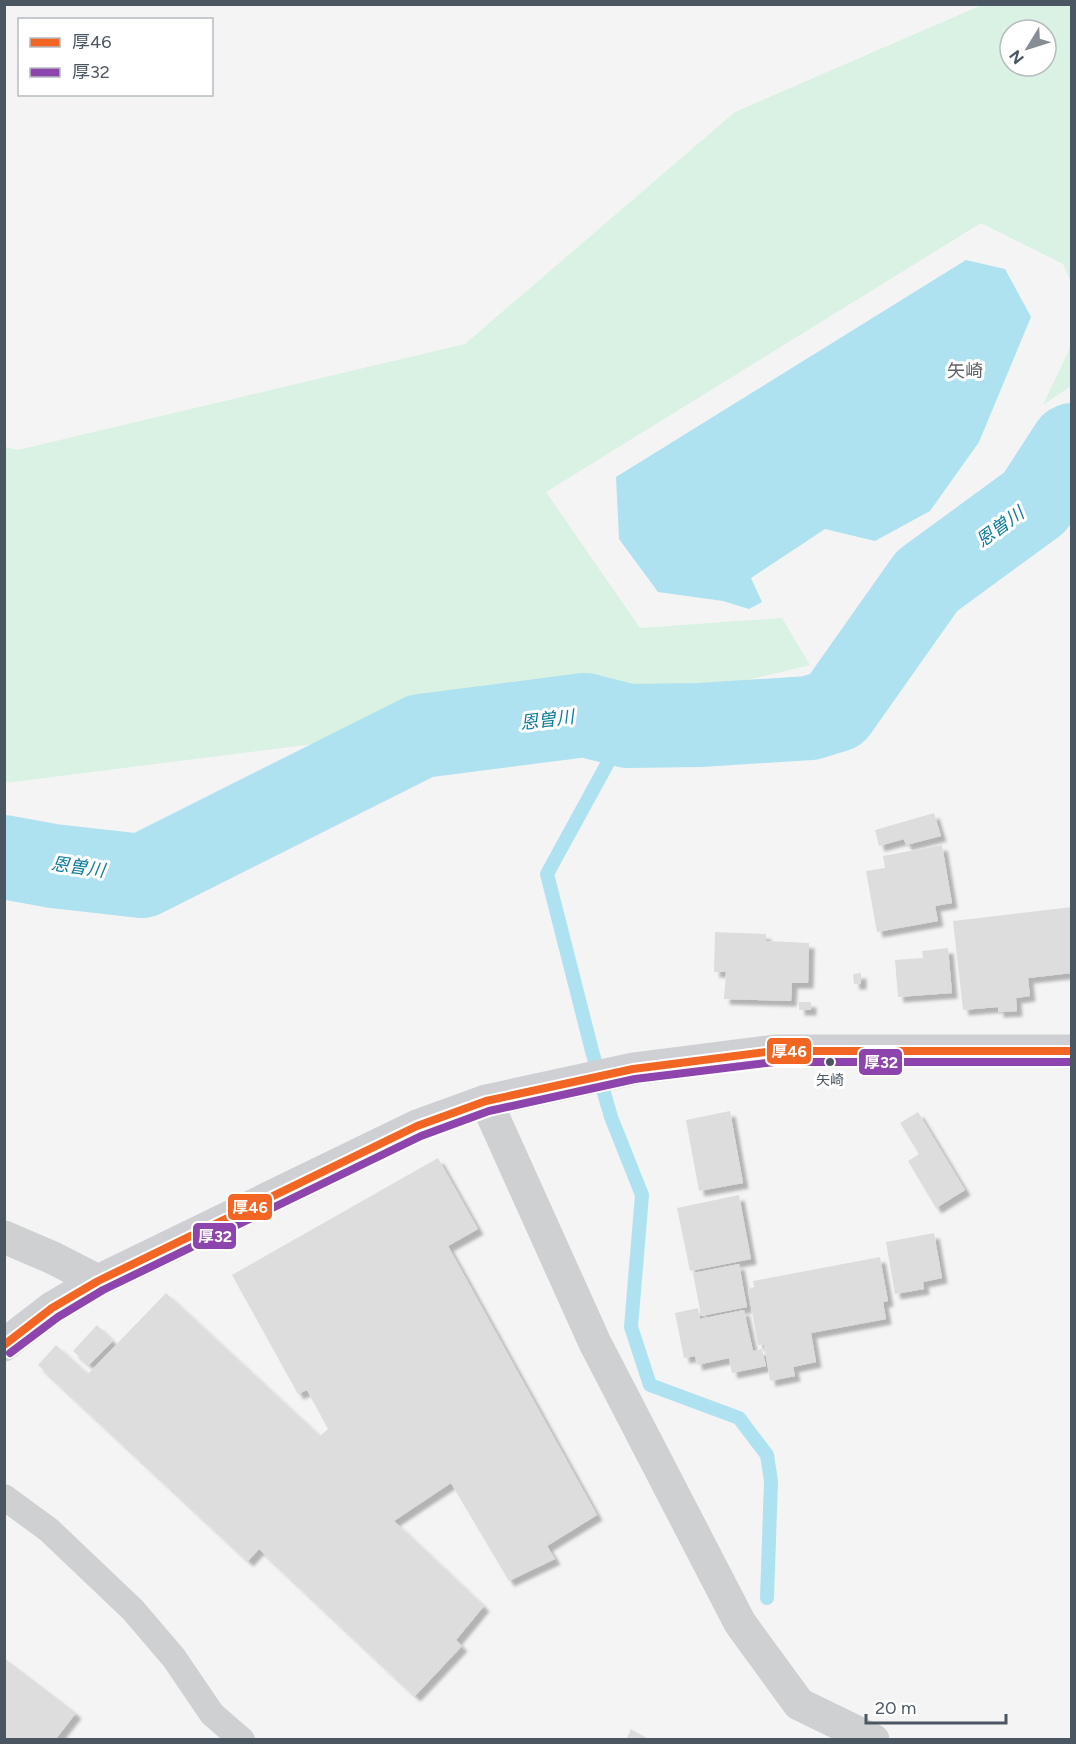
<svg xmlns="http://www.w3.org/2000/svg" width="1076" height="1744" viewBox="0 0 1076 1744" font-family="Figtree,'Noto Sans JP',sans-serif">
  <defs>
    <filter id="shadow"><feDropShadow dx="5.5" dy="5.5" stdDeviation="1.5" flood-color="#0004"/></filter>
  </defs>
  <rect width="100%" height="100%" fill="#f4f4f4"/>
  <g fill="#d9f2e3" fill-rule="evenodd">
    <path d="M 982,5 L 1071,5 L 1071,282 L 1063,264 L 981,223 L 546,492 L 640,628 L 782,618 L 810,665 L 668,699 L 5,783 L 5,447 L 18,450 L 465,344 L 735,112 ZM 1010,30 L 1046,30 L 1046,66 L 1010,66 Z"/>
    <path d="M 1071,346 L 1071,386 L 1043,405 Z"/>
  </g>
  <path fill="#aee2f0" d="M 966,260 L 1005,269 L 1031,317 L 979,442 L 930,511 L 875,541 L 825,529 L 751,578 L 762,602 L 749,609 L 723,601 L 658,592 L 619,539 L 616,477 Z"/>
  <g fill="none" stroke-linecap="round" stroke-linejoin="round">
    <path stroke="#aee2f0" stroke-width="14" d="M 628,726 L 547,874 L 592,1051 L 611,1117 L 642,1195 L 631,1327 L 650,1385 L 739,1418 L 767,1455 L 771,1481 L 767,1598"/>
    <path stroke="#aee2f0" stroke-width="84" d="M 4,857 L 53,866 L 142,876 L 421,736 L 585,715 L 628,726 L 700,725 L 810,718 L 836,710 L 927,581 L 1035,502 L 1072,445"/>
  </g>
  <g fill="#ddddde" filter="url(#shadow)">
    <path d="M 934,813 L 941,836 L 906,845 L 904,839 L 879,846 L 875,830 Z"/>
    <path d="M 942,845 L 952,903 L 935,906 L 938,921 L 877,932 L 866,871 L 885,868 L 883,856 Z"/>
    <path d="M 1072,907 L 1072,973 L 1028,978 L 1030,996 L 1016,998 L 1017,1011 L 998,1012 L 998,1007 L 963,1010 L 953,921 Z"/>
    <path d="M 715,932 L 766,934 L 766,941 L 809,943 L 808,983 L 792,983 L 791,1001 L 724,999 L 726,972 L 714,972 Z"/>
    <path d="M 948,948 L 952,993 L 898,997 L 895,960 L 923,958 L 922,951 Z"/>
    <path d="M 861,973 L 861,984 L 854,984 L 853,974 Z"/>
    <rect x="799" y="1002" width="12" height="8"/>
    <path d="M 730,1111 L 743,1183 L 699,1191 L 686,1120 Z"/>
    <path d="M 918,1112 L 965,1190 L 936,1208 L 908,1161 L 919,1154 L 900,1123 Z"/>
    <path d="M 438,1158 L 478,1229 L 448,1246 L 597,1515 L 547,1546 L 555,1559 L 509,1581 L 451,1483 L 394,1521 L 484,1606 L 456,1640 L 462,1646 L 415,1696 L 259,1549 L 248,1561 L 38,1365 L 56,1345 L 88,1374 L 166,1293 L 320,1436 L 328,1429 L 307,1390 L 298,1394 L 232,1275 Z"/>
    <path d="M 739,1195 L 751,1259 L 690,1271 L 677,1208 Z"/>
    <path d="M 934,1233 L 942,1278 L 923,1282 L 924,1289 L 895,1294 L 886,1242 Z"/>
    <path d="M 880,1257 L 888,1301 L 883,1302 L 886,1319 L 811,1333 L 816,1362 L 793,1367 L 795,1376 L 770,1381 L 764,1344 L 758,1345 L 748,1289 L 754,1287 L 753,1281 Z"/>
    <path d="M 739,1264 L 747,1307 L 701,1316 L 693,1273 Z"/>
    <path d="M 698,1308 L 700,1319 L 744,1310 L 753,1351 L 762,1349 L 766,1366 L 732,1373 L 729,1358 L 697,1365 L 695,1356 L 684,1358 L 675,1313 Z"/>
    <path d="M 97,1325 L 113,1341 L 89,1365 L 73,1351 Z"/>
    <path d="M 4,1658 L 76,1713 L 55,1740 L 4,1740 Z"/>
    <path d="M 631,1729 L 650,1740 L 626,1740 Z"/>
  </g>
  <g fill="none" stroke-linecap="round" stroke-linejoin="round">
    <path stroke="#ced0d2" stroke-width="26" d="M 4,1497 L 49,1530 L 133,1610 L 174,1658 L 212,1714 L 242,1740"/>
    <g stroke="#ced0d2" stroke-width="33">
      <path d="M 486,1101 L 595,1343 L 740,1623 L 799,1704 L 873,1740"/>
      <path d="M 4,1237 L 53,1258 L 98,1281"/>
    </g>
    <path stroke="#ced0d4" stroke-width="33" d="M 4,1345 L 52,1308 L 98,1281 L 417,1126 L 486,1101 L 633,1069 L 774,1051 L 1072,1051"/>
    <g stroke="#fff" stroke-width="12">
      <path id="bus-1" d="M 4,1345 L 52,1308 L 98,1281 L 417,1126 L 486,1101 L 633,1069 L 774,1051 L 1072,1051"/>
    </g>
    <g stroke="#fff" stroke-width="12">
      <path id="bus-2" d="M 10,1353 L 58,1317 L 103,1290 L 421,1136 L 489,1111 L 635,1079 L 775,1062 L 1072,1062"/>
    </g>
    <use href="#bus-1" stroke="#f26522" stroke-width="8"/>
    <use href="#bus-2" stroke="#8e44ad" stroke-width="8"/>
  </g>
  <circle fill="#4a5661" stroke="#fff" stroke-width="2" cx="830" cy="1062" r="5"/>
  <g text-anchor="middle" stroke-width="6" stroke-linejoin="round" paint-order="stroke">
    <g font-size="14" fill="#4a5661" stroke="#fff">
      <text x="830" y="1085">矢崎</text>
    </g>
    <g font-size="18" fill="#5f6368" stroke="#fff">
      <text x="965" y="377">矢崎</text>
    </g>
    <g font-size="18" font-style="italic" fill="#0c7c9b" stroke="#fff">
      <text transform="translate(1000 527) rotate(-36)" y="6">恩曽川</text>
      <text transform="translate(547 720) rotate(-7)" y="6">恩曽川</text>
      <text transform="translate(78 867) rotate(8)" y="6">恩曽川</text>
    </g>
  </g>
  <g stroke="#fff" stroke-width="2">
    <rect x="766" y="1037" width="46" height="28" rx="6" fill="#f26522"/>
    <rect x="858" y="1048" width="45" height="28" rx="6" fill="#8e44ad"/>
    <rect x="227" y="1193" width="46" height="28" rx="6" fill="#f26522"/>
    <rect x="192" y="1222" width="45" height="28" rx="6" fill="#8e44ad"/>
  </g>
  <g font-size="16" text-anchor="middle" font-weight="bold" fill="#fff">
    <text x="789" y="1057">厚46</text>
    <text x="881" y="1068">厚32</text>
    <text x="250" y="1213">厚46</text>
    <text x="215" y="1242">厚32</text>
  </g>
  <rect width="1076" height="1744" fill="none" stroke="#4a5661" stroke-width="12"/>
  <rect x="18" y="18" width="195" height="78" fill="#ffffff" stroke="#b7bbc0" stroke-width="1.5"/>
  <rect x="30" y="38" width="30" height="9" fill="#f26522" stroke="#b7bbc0" stroke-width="1.5"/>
  <text x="72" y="48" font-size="18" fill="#4a5661">厚46</text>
  <rect x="30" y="68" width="30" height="9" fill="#8e44ad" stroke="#b7bbc0" stroke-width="1.5"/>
  <text x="72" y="78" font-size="18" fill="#4a5661">厚32</text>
  <g transform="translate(1028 48) rotate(232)"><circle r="28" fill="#ffffff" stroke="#b7bbc0" stroke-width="1.5"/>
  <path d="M0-4.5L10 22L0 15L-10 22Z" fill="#868d94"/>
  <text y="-9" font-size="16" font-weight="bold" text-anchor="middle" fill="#4a5661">N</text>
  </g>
  <path d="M866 1714v9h140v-9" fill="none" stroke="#4a5661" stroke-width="3"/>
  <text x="875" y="1714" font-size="18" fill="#4a5661" stroke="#ffffff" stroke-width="4.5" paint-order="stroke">20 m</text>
</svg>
